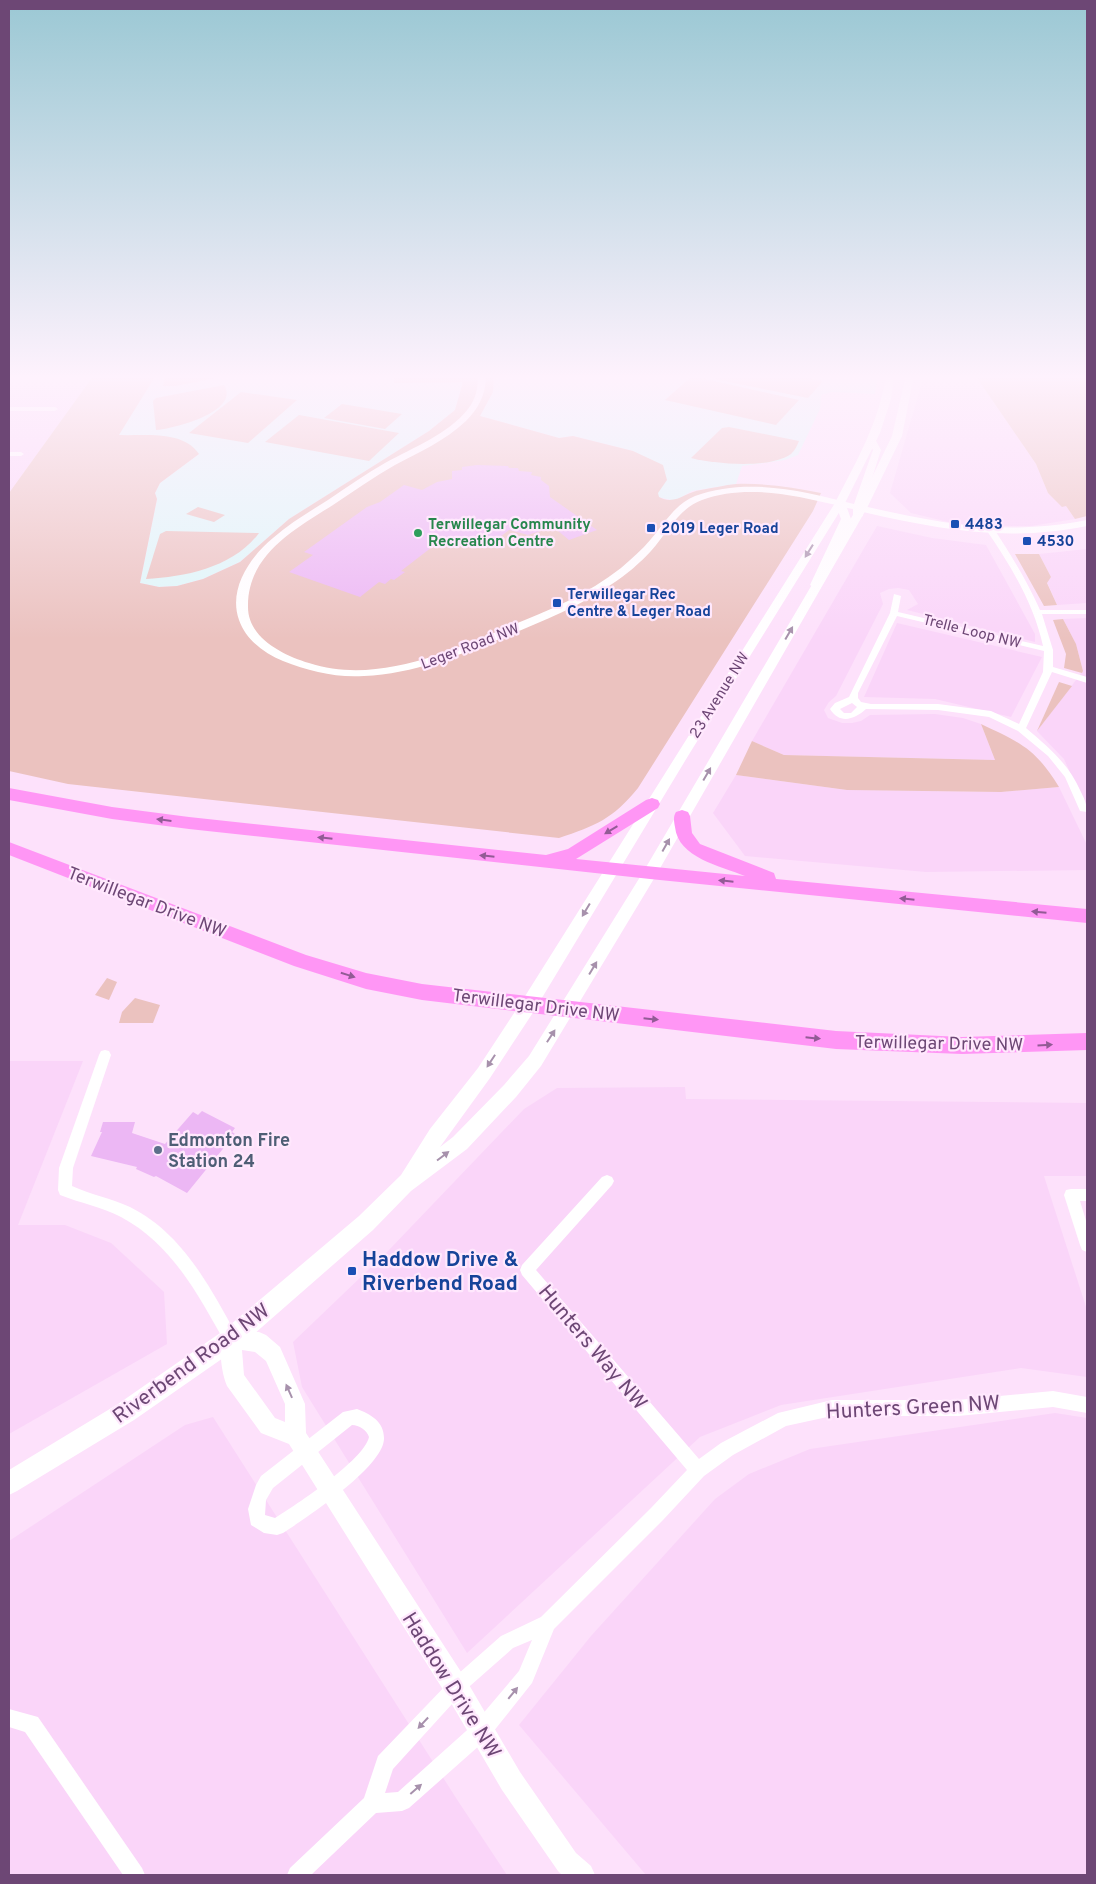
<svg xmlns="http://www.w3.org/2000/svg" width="1096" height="1884" viewBox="0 0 1096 1884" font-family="Overpass,sans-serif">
  <rect width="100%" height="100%" fill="#fde1fb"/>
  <g fill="#fad5f9">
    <path d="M 9,375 L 94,375 L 9,493 Z"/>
    <path d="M 924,375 L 975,375 L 1036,464 L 1048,493 L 1066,506 L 1075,519 L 1031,526 L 965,526 L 911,513 L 890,493 Z"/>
    <path d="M 877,526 L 932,538 L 986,545 L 1035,634 L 1035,642 L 907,610 L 918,604 L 909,590 L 898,588 L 889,589 L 880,593 L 883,604 L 836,696 L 829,702 L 824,710 L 828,718 L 842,723 L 852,723 L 861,721 L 870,715 L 935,714 L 963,718 L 981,724 L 995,760 L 784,755 L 752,741 Z"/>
    <path d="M 1087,549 L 1087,603 L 1057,605 L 1047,582 L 1051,577 L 1039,554 Z"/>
    <path d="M 1087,618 L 1087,810 L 1064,759 L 1037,731 L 1083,671 L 1076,644 L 1063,619 Z"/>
    <path d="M 897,623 L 1042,657 L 1011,717 L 935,699 L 864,697 Z"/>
    <path d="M 736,775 L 847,790 L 1001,792 L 1059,787 L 1087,845 L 1087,870 L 926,872 L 745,856 L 713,813 Z"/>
    <path d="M 9,1061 L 83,1061 L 18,1225 L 65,1225 L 111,1243 L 164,1292 L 167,1344 L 9,1434 Z"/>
    <path d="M 685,1087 L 686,1099 L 1087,1103 L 1087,1176 L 1044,1176 L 1087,1310 L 1087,1377 L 1021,1368 L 781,1405 L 700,1437 L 467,1653 L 302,1387 L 293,1342 L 388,1251 L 524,1109 L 557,1088 Z"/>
    <path d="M 1055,1413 L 1087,1418 L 1087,1875 L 646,1875 L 519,1725 L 591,1636 L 715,1499 L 749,1474 L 810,1449 Z"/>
    <path d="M 213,1417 L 458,1801 L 507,1875 L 9,1875 L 9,1541 L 185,1425 Z"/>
  </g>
  <g fill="#def7f9">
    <path d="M 156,375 L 395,375 L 395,383 L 463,382 L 455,410 L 429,431 L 289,519 L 240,562 L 203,579 L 177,586 L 159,587 L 140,583 L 157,499 L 155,493 L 160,483 L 199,454 L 118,435 Z"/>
    <path d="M 494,375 L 878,375 L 875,394 L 832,392 L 821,395 L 820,409 L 798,455 L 785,460 L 742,466 L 736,484 L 692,491 L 675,501 L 658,497 L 640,455 L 633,451 L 573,436 L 559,438 L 480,416 L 493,392 Z"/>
  </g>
  <g fill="#ebc2bf">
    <path d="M 94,375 L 156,375 L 119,435 C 145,436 183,430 199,454 L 160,483 L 155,493 L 157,499 L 140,583 L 159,587 L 177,586 L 203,579 L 240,562 L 289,519 L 429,431 L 455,410 L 463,382 L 394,383 L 395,375 L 494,375 L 493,392 L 480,416 L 559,438 L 573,436 L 633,451 L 663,465 L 667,480 L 658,493 L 659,497 C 675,506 685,492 701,490 C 713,488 725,485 736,484 C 764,483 793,487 821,493 L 813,511 L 638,788 C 613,819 595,826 559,838 L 68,784 L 9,771 L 9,493 Z"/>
    <path d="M 166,375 L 232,375 L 175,386 L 163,386 Z"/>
    <path d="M 718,375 L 793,375 L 823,381 L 808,398 L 714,379 Z"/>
    <path d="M 975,375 L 1087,375 L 1087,516 L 1075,519 L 1066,506 L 1062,507 L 1048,493 L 1036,464 Z"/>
    <path d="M 692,376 L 799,400 L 776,425 L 665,400 Z"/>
    <path d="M 224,385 C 241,412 172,429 156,430 L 153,401 L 156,398 Z"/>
    <path d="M 241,392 L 297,400 L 248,443 L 189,433 Z"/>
    <path d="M 342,404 L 402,414 L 385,429 L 324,418 Z"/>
    <path d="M 299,415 L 399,433 L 369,461 L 265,442 Z"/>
    <path d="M 729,427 L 799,441 C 797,446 795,450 791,454 C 770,469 715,464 691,458 L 722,428 Z"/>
    <path d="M 198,507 L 225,515 L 214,522 L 186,514 Z"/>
    <path d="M 166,531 L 259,533 C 234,567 186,577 146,579 L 160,534 Z"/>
    <path d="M 1015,554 L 1039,554 L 1051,577 L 1047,583 L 1057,605 L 1044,606 Z"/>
    <path d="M 1063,619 L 1076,644 L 1083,671 L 1082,673 L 1064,668 L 1066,654 L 1053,620 Z"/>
    <path d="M 1059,682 L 1072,686 L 1037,731 Z"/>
    <path d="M 981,724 C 1021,743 1035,748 1059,787 L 1001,792 L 847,790 L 736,775 L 752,741 L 784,755 L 995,760 Z"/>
    <path d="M 107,978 L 117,982 L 109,1000 L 95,995 Z"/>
    <path d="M 135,998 L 160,1005 L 153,1023 L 119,1023 L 122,1012 Z"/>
  </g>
  <g fill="#ecb7f4">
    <path d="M 477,465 L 508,466 L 509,468 L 518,468 L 519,471 L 532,472 L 531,475 L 541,477 L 541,480 L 549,486 L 550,497 L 597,530 L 569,540 L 557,530 L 550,528 L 528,535 L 509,530 L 500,537 L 470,538 L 464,536 L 455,543 L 449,541 L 444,544 L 440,543 L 432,547 L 401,571 L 405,572 L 394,580 L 391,579 L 385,584 L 379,582 L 360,597 L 289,572 L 313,555 L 304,552 L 367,507 L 380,502 L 404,485 L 422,490 L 437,482 L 452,479 L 452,471 L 462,470 L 462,467 Z"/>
    <path d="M 202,1111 L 235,1128 L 232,1132 L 235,1134 L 187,1193 L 156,1176 L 154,1177 L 136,1169 L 137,1167 L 91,1156 L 102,1132 L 100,1132 L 103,1122 L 135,1122 L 132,1133 L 165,1144 L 193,1112 L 198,1115 Z"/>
  </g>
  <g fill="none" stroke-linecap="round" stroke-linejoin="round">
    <g fill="#fff" fill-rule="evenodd">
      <path d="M 9,407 L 55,407 L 58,409 L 55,411 L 9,411 Z"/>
      <path d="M 9,452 L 21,452 L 24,454 L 21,456 L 9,456 Z"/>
      <path d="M 988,529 L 994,529 C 1011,555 1027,581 1040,610 L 1087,610 L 1087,614 L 1042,614 L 1053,650 L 1053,667 L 1087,677 L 1087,683 L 1052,672 L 1026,728 C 1048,747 1068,763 1080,790 C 1084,798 1087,804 1087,812 L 1080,811 L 1065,777 L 1048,756 L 1018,731 L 989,717 L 938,710 L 866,709 C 855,719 840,725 830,709 L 835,703 L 849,697 L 890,613 L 894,594 L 901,596 L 898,612 L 1043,646 C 1034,604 1011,566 987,531 ZM 897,616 L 1044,651 L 1043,672 L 1019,724 L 991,711 L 938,704 L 871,704 L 861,702 L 858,698 L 858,693 ZM 852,703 L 857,707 L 851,713 L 844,713 L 840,709 Z"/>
      <path d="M 105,1050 L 109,1051 L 111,1055 L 73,1168 L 72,1186 C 91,1195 111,1198 130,1207 C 182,1233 209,1285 236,1334 L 238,1339 L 236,1344 L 231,1346 L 226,1344 C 198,1295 173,1245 121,1217 C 102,1207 80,1203 60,1195 L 58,1190 L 59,1168 L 99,1055 L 101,1051 Z"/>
      <path d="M 607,1175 L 612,1177 L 614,1181 L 612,1185 L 536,1270 L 699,1459 L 721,1443 L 778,1413 L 832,1400 L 958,1400 L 1053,1391 L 1087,1397 L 1087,1413 L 1053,1407 L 958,1416 L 832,1416 L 786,1426 L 733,1455 L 704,1476 L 663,1520 L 554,1629 L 532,1683 L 489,1737 L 409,1808 L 402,1811 L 376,1813 L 311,1875 L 287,1875 L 290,1868 L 364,1798 L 378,1756 L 450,1681 L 501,1636 L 541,1617 L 651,1508 L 687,1470 L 522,1275 L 520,1270 L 522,1265 L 602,1177 ZM 532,1640 L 519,1671 L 475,1723 L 398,1792 L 385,1793 L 393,1769 L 462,1693 L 513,1648 Z"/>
      <path d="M 1071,1189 L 1087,1189 L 1087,1201 L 1080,1201 L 1087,1224 L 1087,1252 L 1082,1250 L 1080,1245 L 1064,1195 L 1066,1190 Z"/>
      <path d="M 357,1409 C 370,1414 384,1421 384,1438 C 385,1466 306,1518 283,1533 L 277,1535 L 264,1533 L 251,1525 L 248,1509 L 256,1485 L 261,1476 L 343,1412 ZM 352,1425 C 359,1425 367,1430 369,1437 C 364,1460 296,1505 275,1518 L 265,1515 L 266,1500 L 273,1488 Z"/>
      <path d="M 9,1709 L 38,1717 L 142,1868 L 145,1875 L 123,1875 L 25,1732 L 9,1727 Z"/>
    </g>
    <g fill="#fff" fill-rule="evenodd">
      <path d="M 478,375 L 486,375 C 486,394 479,408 466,421 C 445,441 419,452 395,465 C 374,477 354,491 333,505 C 295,529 247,555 248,607 C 248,638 283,655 309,663 C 376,685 449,652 510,626 C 548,611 588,594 621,568 C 631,559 642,550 651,539 C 664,524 675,504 695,496 C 747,477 803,491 854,504 L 873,450 L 868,441 L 872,438 L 875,439 L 881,450 L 863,506 C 943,524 1005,536 1087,520 L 1087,526 C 1006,542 942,530 863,512 L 863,516 L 858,519 L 853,516 L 853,509 L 847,508 L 851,519 L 820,585 L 815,588 L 810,585 L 841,519 L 836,505 C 793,495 745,484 702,500 C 679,508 667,533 651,551 C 640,563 626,575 612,584 C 579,607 541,622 504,637 C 460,655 413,674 364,676 C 336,678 309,671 283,661 C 264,653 246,640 239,620 C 228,589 250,557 273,538 C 290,523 309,512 328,500 C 347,487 366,474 385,463 C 414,447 447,435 468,409 C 476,399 478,388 478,375 Z"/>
      <path d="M 231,1329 L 259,1332 L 266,1335 L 280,1347 L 305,1404 L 306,1433 L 465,1678 L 520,1772 L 576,1853 L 591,1866 L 595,1875 L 562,1875 L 558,1871 L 502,1790 L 447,1696 L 289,1444 L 261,1433 L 227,1386 C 221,1372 218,1346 224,1332 ZM 242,1350 L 255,1352 L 266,1361 L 285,1404 L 285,1422 L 275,1418 L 244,1375 Z"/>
    </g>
    <path fill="#fff" fill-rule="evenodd" d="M 886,375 L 894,375 L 891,399 L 880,433 L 845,503 L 688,756 L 534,1011 L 490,1078 L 440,1147 L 453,1137 L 504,1085 L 529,1056 L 645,869 L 857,508 L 892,436 L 906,375 L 914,375 L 902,436 L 867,508 L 655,877 L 541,1066 L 516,1097 L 467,1149 L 411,1191 L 373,1230 L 239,1347 L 134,1420 L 17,1491 L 9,1495 L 9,1470 L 118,1404 L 223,1331 L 359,1216 L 401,1175 L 430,1129 L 478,1068 L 522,1001 L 835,503 C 857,460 879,423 886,375 Z"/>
    <g fill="#ff96f5" fill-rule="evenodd">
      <path d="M 9,788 L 112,807 L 189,817 L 546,855 L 568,849 L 646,800 L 652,798 L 658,800 L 660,804 L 658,808 L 576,859 L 745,876 C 721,866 678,858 675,827 C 674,821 673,817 676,812 L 682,810 L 688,812 L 690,816 L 692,833 L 700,844 L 774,873 L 776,879 L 1087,909 L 1087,923 L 650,879 L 189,829 L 112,819 L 9,800 Z"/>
      <path d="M 9,842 L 306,955 L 366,973 L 422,984 L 836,1031 L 962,1037 L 1087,1033 L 1087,1050 L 962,1054 L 836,1049 L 422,1000 L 366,989 L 294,966 L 9,855 Z"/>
    </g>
  </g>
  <defs><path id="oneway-solid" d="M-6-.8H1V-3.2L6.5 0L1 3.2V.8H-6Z" transform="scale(1.25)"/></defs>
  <g fill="#a791ac">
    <use href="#oneway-solid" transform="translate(809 551) rotate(122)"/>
    <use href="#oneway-solid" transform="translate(789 633) rotate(-60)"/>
    <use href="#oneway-solid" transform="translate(707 774) rotate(-60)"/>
    <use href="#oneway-solid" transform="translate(666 845) rotate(-61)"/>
    <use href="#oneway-solid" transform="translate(586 910) rotate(121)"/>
    <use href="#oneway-solid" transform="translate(593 968) rotate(-59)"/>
    <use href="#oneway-solid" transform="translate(551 1036) rotate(-57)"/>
    <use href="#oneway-solid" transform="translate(491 1061) rotate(123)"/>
    <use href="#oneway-solid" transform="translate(443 1156) rotate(-37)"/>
    <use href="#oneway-solid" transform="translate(289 1391) rotate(-114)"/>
    <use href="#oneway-solid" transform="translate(513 1693) rotate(-51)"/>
    <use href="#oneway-solid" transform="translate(423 1723) rotate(133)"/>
    <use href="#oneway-solid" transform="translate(416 1789) rotate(-41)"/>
  </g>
  <g fill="#925b95">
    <use href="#oneway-solid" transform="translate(164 820) rotate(-173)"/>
    <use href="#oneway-solid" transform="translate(611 830) rotate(149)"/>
    <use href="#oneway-solid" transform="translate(325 838) rotate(-174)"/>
    <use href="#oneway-solid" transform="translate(487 856) rotate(-174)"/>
    <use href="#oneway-solid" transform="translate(726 881) rotate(-174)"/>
    <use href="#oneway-solid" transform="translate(907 899) rotate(-174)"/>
    <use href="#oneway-solid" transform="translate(1039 912) rotate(-175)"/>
    <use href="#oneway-solid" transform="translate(348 975) rotate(17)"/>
    <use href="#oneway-solid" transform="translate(651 1019) rotate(6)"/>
    <use href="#oneway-solid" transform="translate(813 1038) rotate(6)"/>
    <use href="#oneway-solid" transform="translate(1045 1045) rotate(-4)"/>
  </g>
  <linearGradient id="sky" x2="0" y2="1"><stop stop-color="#9bc8d4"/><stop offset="0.59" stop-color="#fef2fd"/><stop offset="1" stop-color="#fef2fd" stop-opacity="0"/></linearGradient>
  <rect width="1096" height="639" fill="url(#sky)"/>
  <g fill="#1a4fb4" stroke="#ffe8fd" stroke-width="2">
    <rect x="950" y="519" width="10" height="10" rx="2.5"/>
    <rect x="646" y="523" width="10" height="10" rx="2.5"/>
    <rect x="1022" y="536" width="10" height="10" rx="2.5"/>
    <rect x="552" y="598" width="10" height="10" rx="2.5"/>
    <rect x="347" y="1266" width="10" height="10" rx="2.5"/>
  </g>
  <circle fill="#2e9e5b" stroke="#ffe8fd" stroke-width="2" cx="418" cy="533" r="5"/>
  <circle fill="#5c6f8a" stroke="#ffe8fd" stroke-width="2" cx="158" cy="1150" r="5"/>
  <g text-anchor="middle" stroke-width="4.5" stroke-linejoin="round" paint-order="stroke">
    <g font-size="15" font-weight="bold" fill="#27864d" stroke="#ffe8fd" text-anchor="start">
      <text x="428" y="529">Terwillegar Community<tspan x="428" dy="17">Recreation Centre</tspan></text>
    </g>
    <g font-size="15" font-weight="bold" fill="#164399" stroke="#ffe8fd" text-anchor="start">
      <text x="965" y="529">4483</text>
      <text x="661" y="533">2019 Leger Road</text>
      <text x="1037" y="546">4530</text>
      <text x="567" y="599">Terwillegar Rec<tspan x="567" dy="17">Centre &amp; Leger Road</tspan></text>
    </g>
    <g font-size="15" fill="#6d4775" stroke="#ffe8fd">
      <text transform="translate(972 631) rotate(14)" y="5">Trelle Loop NW</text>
      <text transform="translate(470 646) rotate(-21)" y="5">Leger Road NW</text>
      <text transform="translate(719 695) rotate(-58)" y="5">23 Avenue NW</text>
    </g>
    <g font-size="18" fill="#6d4775" stroke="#ffe8fd">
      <text transform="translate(147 902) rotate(21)" y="6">Terwillegar Drive NW</text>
      <text transform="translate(536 1005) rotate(7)" y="6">Terwillegar Drive NW</text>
      <text transform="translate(939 1043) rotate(1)" y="6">Terwillegar Drive NW</text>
    </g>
    <g font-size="18" font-weight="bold" fill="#4e5e75" stroke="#ffe8fd" text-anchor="start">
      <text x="168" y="1146">Edmonton Fire<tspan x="168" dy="21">Station 24</tspan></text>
    </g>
    <g font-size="21" font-weight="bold" fill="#164399" stroke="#ffe8fd" text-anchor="start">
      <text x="362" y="1266">Haddow Drive &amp;<tspan x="362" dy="24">Riverbend Road</tspan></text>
    </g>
    <g font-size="21" fill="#6d4775" stroke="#ffe8fd">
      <text transform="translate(593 1347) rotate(50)" y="7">Hunters Way NW</text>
      <text transform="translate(191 1363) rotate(-36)" y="7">Riverbend Road NW</text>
      <text transform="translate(913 1407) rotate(-3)" y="7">Hunters Green NW</text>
      <text transform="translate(452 1685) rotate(58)" y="7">Haddow Drive NW</text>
    </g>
  </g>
  <rect width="1096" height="1884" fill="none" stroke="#6d4775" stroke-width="20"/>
</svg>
